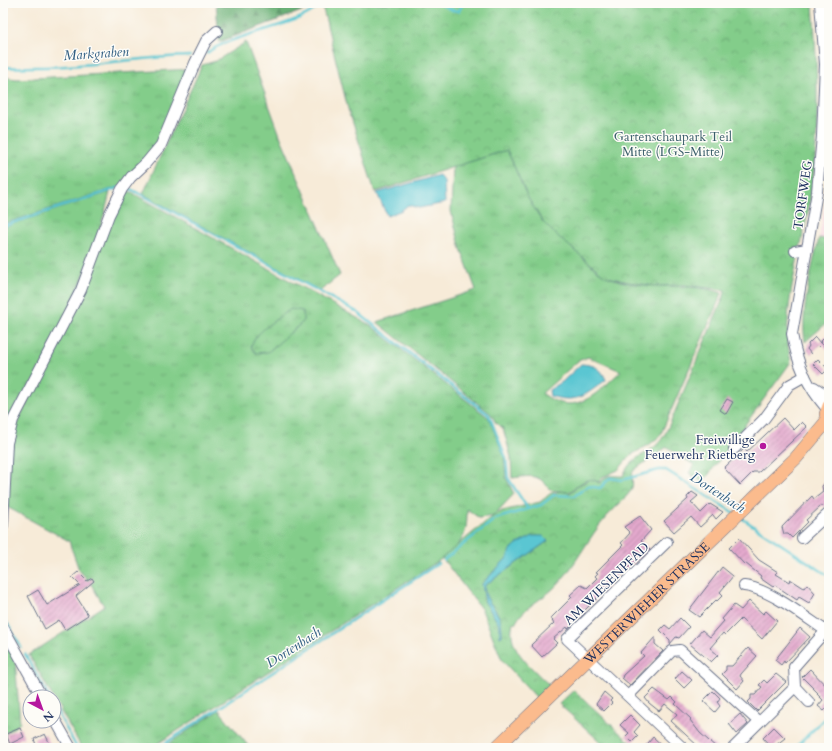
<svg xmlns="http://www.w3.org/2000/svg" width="832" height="751" viewBox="0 0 832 751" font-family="Cardo,serif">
  <defs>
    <pattern id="grass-tufts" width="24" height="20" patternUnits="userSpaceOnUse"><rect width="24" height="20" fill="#83cd8a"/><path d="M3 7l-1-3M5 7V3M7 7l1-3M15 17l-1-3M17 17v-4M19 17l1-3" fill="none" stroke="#71b07a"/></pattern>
    <pattern id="forest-firs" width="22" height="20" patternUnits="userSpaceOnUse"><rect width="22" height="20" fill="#6ab076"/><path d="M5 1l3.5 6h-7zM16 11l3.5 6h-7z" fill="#569064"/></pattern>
    <pattern id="wetland-marsh" width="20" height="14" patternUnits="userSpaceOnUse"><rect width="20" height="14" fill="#83cd8a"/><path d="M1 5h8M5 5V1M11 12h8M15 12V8" fill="none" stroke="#71b07a"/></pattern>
    <pattern id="park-crowns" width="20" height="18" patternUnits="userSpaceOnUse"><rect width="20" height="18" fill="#83cd8a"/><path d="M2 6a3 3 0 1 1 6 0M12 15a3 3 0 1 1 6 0" fill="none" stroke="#71b07a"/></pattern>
    <pattern id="building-hatch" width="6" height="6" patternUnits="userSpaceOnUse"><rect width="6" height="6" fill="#e3a8cc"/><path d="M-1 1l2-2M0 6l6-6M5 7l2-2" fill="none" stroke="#b789a9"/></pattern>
  </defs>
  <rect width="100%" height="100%" fill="#fdfcf7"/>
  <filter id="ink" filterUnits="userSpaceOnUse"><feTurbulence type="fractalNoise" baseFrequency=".025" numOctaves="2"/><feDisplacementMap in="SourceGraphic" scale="8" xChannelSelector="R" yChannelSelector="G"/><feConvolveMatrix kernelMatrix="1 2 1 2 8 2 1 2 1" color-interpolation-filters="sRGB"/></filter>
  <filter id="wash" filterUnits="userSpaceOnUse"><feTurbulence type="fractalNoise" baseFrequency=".012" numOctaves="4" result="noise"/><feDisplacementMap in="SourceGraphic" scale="16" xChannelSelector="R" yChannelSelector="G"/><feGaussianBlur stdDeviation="0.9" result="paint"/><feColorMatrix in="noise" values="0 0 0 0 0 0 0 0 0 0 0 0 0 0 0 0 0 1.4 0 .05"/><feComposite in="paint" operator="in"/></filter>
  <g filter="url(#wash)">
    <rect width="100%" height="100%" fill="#f7ebd8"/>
    <path fill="#f5cfda" d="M 829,182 L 829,240 L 819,238 Z"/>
    <g fill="url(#grass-tufts)" stroke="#4f7e74" fill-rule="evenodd">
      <path d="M 246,42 L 281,138 L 340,275 L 320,291 L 143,194 L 202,65 L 216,61 Z"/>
      <path d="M 190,69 L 159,144 L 121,186 L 3,224 L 3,77 L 17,79 Z"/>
      <path d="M 507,150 L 528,198 L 543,222 L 598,271 C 634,295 682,279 722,293 L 660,436 L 650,444 L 631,455 L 618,470 L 602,477 L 599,482 C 585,475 579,486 569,492 L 550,490 C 539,473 531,476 512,478 L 511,457 L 503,428 L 496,423 L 491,414 L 377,322 L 476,290 L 460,246 L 451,211 L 453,167 ZM 588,357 L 621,371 C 597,393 575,419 542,393 L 578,361 Z"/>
      <path d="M 125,189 L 370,325 L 489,418 L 504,456 L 506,478 L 514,494 L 493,516 L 479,518 L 467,509 C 467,537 464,540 443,558 L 151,748 L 82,748 L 29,655 L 104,606 L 91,584 L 79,570 L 69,541 L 7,507 L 10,449 L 19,419 Z"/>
      <path d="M 110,192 C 89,282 42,364 3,447 L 3,227 Z"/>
      <path d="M 819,238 L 829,240 L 829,321 L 805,342 C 800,313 812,267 819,238 Z"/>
      <path d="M 3,640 L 15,658 L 20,723 L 5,734 L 5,748 L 3,748 Z"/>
      <path d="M 219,710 L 250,748 L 162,748 Z"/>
    </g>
    <path fill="url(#forest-firs)" stroke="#42706a" d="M 216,3 L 317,3 L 315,6 L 219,42 Z"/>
    <path fill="url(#wetland-marsh)" stroke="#4f7e74" d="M 291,309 L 303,311 L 303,322 L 268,352 L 256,353 L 251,347 C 254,333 279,317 291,309 Z"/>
    <g fill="url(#park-crowns)" stroke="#4f7e74" fill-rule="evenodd">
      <path d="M 317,3 L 813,3 C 817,70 821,134 810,200 C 802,250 779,313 791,362 L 703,482 L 689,473 L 694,465 L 667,447 L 634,470 C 629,477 636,485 630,492 C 621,504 608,513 599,526 C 584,546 573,569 555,587 C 542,600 523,607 515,624 L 513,623 C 505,649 535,670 551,687 L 538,699 L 502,660 L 482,610 L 442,558 L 493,516 L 502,511 L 540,502 L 551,493 L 561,491 L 570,493 L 579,485 L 591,479 L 600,483 C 607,472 613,477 623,476 C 630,459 639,458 653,448 C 660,443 664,436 668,428 L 724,296 L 725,290 L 684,285 L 655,286 L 628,282 L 605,276 L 555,234 L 543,222 L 528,198 L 507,150 L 375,192 L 351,117 L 350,117 L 322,5 L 315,6 ZM 548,541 L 485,585 C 482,599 497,607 500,620 C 502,625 500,632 500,637 L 500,626 L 485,602 L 482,584 L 508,557 L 510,550 Z"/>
      <path d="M 574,690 L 636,748 L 607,748 L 559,704 Z"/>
    </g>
    <g fill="#5ac6d2" stroke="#3a7a98">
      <path d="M 439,175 L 444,181 L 445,203 L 419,208 L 408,205 L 402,210 L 387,216 L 377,193 Z"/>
      <path d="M 581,364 C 594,365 601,367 606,380 C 585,395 578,404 550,396 L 549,390 L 562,382 Z"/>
      <path d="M 533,536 L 543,536 L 548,541 L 485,585 C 482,599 496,607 500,620 C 502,625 502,631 502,636 L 500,637 L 500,626 L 485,602 L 482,584 L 508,557 L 510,550 L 517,544 Z"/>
    </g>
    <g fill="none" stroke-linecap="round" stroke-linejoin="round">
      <g stroke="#5ac6d2" stroke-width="2.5">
        <path d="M 438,3 L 452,10 L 459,11 L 463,3"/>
        <path d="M 207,53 C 227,35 311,24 320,3"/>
        <path d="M 3,67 C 15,68 25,67 37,67 C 88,67 139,57 190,56"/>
        <path d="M 129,188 L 357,312 L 489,415 L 506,458 L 508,478 L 528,509"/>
        <path d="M 3,226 L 118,188"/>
        <path d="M 740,517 L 829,576"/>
        <path d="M 444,560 L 495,519 L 541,505 L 554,495 L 574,496 L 588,486 L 600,488 L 610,478 L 622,480 L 659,470 L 666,470 L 734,513"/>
        <path d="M 6,621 L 21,647"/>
        <path d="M 25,654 L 49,697"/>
        <path d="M 54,706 L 77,748"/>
        <path d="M 158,748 L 439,563"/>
        <path d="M 795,748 L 825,718"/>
      </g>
    </g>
    <g id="blocks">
      <g fill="url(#building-hatch)">
        <path d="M 829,333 L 829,351 L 820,342 Z"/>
        <path d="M 815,337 L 821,344 L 811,354 L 807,349 L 809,346 L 808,344 Z"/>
        <path d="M 818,359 L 828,369 L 823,374 L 813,364 Z"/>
        <path d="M 727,399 L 733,402 L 726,414 L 720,410 Z"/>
        <path d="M 783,418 L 794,430 L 802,422 L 807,427 L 759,472 L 753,472 L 740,485 L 724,468 L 744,449 L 747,452 Z"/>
        <path d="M 829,478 L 829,507 L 821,506 L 806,520 L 808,522 L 792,538 L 788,534 L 784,534 L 782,527 L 812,496 L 814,499 L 823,492 L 822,486 Z"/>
        <path d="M 692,492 L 698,496 L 691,502 L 701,513 L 710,504 L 723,512 L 716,519 L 713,515 L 700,527 L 691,517 L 674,532 L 664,521 L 688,499 L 687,497 Z"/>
        <path d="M 640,516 L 651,530 L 641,541 L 650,550 L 626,569 L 625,568 L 613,579 L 609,584 L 610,585 L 584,611 L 585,613 L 568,629 L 567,627 L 553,639 L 557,643 L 542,657 L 531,645 L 554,623 L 551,618 L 572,597 L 570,595 L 581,585 L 587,588 L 597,578 L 595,576 L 598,573 L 596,572 L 623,545 L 621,543 L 630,533 L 624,527 Z"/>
        <path d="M 739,538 L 759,560 L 778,572 L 776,574 L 789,582 L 790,579 L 804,588 L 807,584 L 815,593 L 809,603 L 799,597 L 797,600 L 775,585 L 773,587 L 760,578 L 761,576 L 745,563 L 744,564 L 729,548 Z"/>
        <path d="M 722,567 L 733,576 L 720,592 L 723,595 L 717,601 L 716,600 L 699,617 L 689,610 Z"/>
        <path d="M 78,572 L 87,581 L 92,578 L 94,581 L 76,596 L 88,615 L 65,630 L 59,620 L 45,629 L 28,596 L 38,590 L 47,605 L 80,585 L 72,577 Z"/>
        <path d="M 749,601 L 763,614 L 766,611 L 777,621 L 762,639 L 741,619 L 725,635 L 723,633 L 710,648 L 718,655 L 711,662 L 690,644 L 702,630 L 710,637 L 724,621 L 722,619 L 734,605 L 741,610 Z"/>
        <path d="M 680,618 L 689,627 L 679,638 L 676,637 L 670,644 L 670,640 L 660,630 L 665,625 L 670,629 Z"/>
        <path d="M 800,628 L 810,637 L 785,663 L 784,661 L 781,665 L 775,660 Z"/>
        <path d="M 655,637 L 655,644 L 663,651 L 630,685 L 622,678 L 623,675 L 644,656 L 641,653 Z"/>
        <path d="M 748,648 L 757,656 L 741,674 L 740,676 L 744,681 L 737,689 L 722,674 L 726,670 L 726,666 L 732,666 Z"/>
        <path d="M 810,669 L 829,689 L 829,706 L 824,711 L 818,706 L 823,700 L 817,694 L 818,693 L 802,677 Z"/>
        <path d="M 682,671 L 692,680 L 684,688 L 675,679 Z"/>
        <path d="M 776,674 L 786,682 L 757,711 L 748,702 L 751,699 L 751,695 L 755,695 L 762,687 L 759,685 L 764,680 L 767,683 Z"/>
        <path d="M 654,689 L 669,700 L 672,697 L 677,702 L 675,704 L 691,719 L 690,720 L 700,733 L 717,748 L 700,748 L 671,721 L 677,714 L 665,704 L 659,711 L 649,703 L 645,698 Z"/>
        <path d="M 713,691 L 720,698 L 717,702 L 720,706 L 715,712 L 703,701 Z"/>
        <path d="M 604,692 L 612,699 L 610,701 L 612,703 L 604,711 L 596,704 Z"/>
        <path d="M 740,714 L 748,724 L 737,734 L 729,724 Z"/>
        <path d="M 630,715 L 640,725 L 634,732 L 638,736 L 632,742 L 626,736 L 629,733 L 620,725 Z"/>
        <path d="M 774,727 L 785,738 L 772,748 L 763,738 Z"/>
        <path d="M 20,728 L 24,737 L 10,744 L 6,734 Z"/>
        <path d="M 45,734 L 52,748 L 37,748 L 34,739 Z"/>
        <path d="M 653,737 L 665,748 L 644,748 Z"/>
      </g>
    </g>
  </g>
  <g filter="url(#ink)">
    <use href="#blocks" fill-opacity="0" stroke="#687189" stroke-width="1"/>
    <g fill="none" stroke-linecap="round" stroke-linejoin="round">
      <g stroke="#687189" stroke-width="12">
        <g id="minor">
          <path d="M 820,3 L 825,64 L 822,136 L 817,192 L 792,334 C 797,363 807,386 827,409"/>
          <path d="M 795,251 L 807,249"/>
          <path d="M 814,387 L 829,397"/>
          <path d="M 734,449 L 764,419 L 789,385 L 805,376"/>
          <path d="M 3,525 L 7,443 L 13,420 L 81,290 L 109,215 L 122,189 L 131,177 L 146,163 L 161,145 L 195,63 L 206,41 L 217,31"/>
          <path d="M 802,538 L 829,513"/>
          <path d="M 667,542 L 567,639 L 683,748"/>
          <path d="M 744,586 C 768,588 805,617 826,631"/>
          <path d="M 3,627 L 42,697"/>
          <path d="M 795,687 L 809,702"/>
          <path d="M 628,696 L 672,651 L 680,650 L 759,722"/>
          <path d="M 54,718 L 71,748"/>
          <path d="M 733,748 L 795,687 L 794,667 L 829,627"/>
        </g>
      </g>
      <g stroke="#687189" stroke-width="14">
        <g id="major">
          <path d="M 829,406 L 826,414 L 829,425"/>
          <path id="s1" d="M 496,748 L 796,458 L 827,421"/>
        </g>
      </g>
      <use href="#minor" stroke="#fff" stroke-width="10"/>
      <use href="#major" stroke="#fbbb8d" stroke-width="13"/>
    </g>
  </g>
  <circle fill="#b5179e" stroke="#fdfcf7" stroke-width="1.5" cx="763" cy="446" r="4"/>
  <g text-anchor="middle" stroke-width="3" stroke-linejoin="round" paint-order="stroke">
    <g font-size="13" fill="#3a5e6b" stroke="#fdfcf7">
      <text x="673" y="141">Gartenschaupark Teil<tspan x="673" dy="15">Mitte (LGS-Mitte)</tspan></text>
    </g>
    <g font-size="13" fill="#1b2f5e" stroke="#fdfcf7">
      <text transform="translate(802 195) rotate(-82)" y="5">TORFWEG</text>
      <text transform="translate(606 583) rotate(-44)" y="5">AM WIESENPFAD</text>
      <text dy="5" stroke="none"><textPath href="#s1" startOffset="209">WESTERWIEHER STRASSE</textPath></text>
    </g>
    <g font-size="13" fill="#1b2f5e" stroke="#fdfcf7" text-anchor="end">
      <text x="755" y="444">Freiwillige<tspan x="755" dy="15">Feuerwehr Rietberg</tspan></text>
    </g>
    <g font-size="14" font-style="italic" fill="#2e5c81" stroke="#fdfcf7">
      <text transform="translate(96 53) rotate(-4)" y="5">Markgraben</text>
      <text transform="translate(718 492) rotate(33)" y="5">Dortenbach</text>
      <text transform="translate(293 647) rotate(-33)" y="5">Dortenbach</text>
    </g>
  </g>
  <rect width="832" height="751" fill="none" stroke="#fdfcf7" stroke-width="16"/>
  <g transform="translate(42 709) rotate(139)"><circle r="19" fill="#fdfcf7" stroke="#a3aaba"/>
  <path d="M0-3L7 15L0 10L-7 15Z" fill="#b5179e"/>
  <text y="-6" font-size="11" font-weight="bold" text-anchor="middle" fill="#1b2f5e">N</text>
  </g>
</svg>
